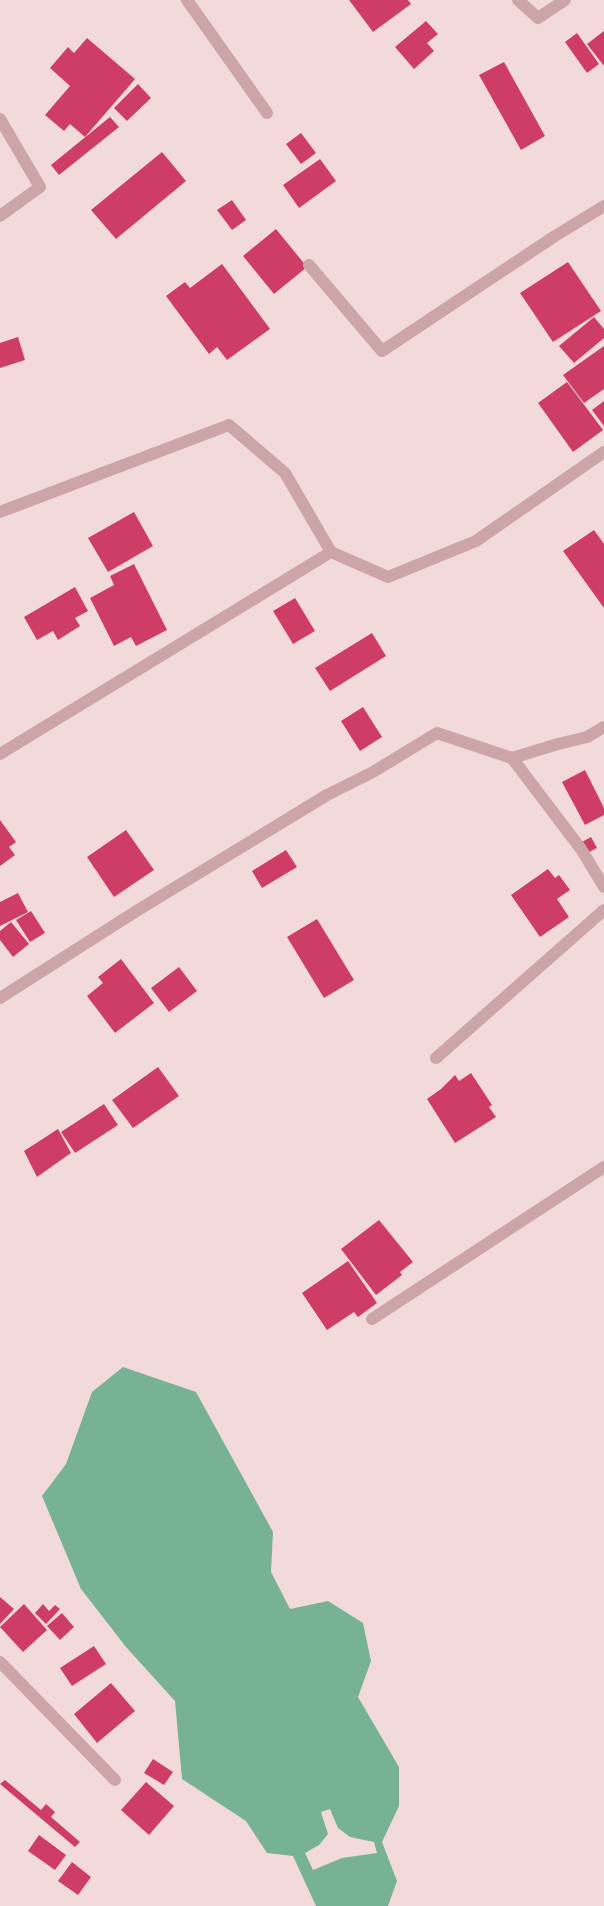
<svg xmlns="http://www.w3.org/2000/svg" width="604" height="1906" viewBox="0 0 604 1906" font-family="Ubuntu,sans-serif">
  <rect width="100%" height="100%" fill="#f3dada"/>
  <path fill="#77b295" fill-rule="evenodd" d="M 123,1367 L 196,1392 L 273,1532 L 271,1572 L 290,1609 L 328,1601 L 363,1623 L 371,1661 L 358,1697 L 399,1767 L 399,1806 L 382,1842 L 397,1881 L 388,1906 L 316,1906 L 293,1856 L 267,1853 L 246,1821 L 182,1779 L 175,1701 L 126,1647 L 81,1589 L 42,1496 L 66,1464 L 92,1392 ZM 330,1809 L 338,1828 L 350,1837 L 374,1842 L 377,1853 L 342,1858 L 313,1870 L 305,1853 L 319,1845 L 328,1834 L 321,1812 Z"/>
  <g fill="#ce3d66">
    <path d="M 349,0 L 408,0 L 411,4 L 373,32 Z"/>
    <path d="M 426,21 L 438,34 L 427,43 L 434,51 L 414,69 L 395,47 Z"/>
    <path d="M 604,31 L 604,66 L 587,44 Z"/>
    <path d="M 577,33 L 599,64 L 587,73 L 565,42 Z"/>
    <path d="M 87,38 L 135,79 L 85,137 L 70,124 L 64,131 L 45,115 L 70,86 L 50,68 L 68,47 L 74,53 Z"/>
    <path d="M 504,62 L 545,136 L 521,150 L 479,75 Z"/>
    <path d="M 138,84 L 151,98 L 127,121 L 114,108 Z"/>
    <path d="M 110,117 L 119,127 L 59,175 L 51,165 Z"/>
    <path d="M 301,133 L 316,153 L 301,164 L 286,144 Z"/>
    <path d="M 162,152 L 186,181 L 116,239 L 91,210 Z"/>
    <path d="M 320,159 L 336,181 L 299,208 L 283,185 Z"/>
    <path d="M 232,200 L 246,220 L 232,230 L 217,210 Z"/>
    <path d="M 276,229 L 307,267 L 274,294 L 243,256 Z"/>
    <path d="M 568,262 L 601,311 L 553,342 L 520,293 Z"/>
    <path d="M 222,264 L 270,329 L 227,360 L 217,347 L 209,354 L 166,296 L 185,282 L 190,288 Z"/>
    <path d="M 594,317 L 604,329 L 604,338 L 574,363 L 559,346 Z"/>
    <path d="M 18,337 L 25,360 L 0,368 L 0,343 Z"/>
    <path d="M 604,346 L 604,389 L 584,403 L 563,375 Z"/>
    <path d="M 567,382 L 603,430 L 573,452 L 538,403 Z"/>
    <path d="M 604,401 L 604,426 L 592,410 Z"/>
    <path d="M 134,512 L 153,546 L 108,572 L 88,538 Z"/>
    <path d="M 594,530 L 604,544 L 604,608 L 563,551 Z"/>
    <path d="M 134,564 L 167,630 L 136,646 L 131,637 L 114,646 L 90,598 L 114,585 L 110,576 Z"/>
    <path d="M 75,587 L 88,611 L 75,618 L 80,626 L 58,640 L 53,631 L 37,640 L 24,617 Z"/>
    <path d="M 295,598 L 315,631 L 293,644 L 273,611 Z"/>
    <path d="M 372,633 L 386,656 L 330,691 L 315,668 Z"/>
    <path d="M 363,707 L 382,737 L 360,751 L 341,721 Z"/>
    <path d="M 585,770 L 604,808 L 604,815 L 585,825 L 562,782 Z"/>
    <path d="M 0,820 L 16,842 L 9,847 L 15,855 L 0,866 Z"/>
    <path d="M 126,830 L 154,870 L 114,897 L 87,857 Z"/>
    <path d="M 591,837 L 597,848 L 587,853 L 582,842 Z"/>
    <path d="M 286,850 L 297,867 L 262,888 L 252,871 Z"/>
    <path d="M 548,869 L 555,878 L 559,875 L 570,890 L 557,899 L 569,917 L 540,937 L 511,895 Z"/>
    <path d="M 18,893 L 28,912 L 0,926 L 0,902 Z"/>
    <path d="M 31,911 L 45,933 L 30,942 L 16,920 Z"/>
    <path d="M 317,919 L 354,980 L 324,998 L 287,937 Z"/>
    <path d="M 11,922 L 29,944 L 13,957 L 0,940 L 0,931 Z"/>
    <path d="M 121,959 L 154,1003 L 115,1033 L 87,996 L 103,983 L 98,977 Z"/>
    <path d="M 179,967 L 197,991 L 169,1012 L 151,988 Z"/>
    <path d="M 158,1067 L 179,1096 L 133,1128 L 112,1100 Z"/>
    <path d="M 471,1073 L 492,1105 L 489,1107 L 496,1117 L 455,1143 L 427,1099 L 441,1089 L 455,1075 L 459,1081 Z"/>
    <path d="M 104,1104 L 118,1125 L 75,1153 L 61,1132 Z"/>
    <path d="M 58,1129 L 71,1153 L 37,1177 L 24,1151 Z"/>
    <path d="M 379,1220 L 413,1262 L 400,1272 L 402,1275 L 376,1295 L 341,1249 Z"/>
    <path d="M 348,1261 L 377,1303 L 358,1317 L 354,1312 L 327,1330 L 302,1293 Z"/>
    <path d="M 0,1597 L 14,1609 L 0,1624 Z"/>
    <path d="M 24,1604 L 47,1630 L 23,1652 L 0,1627 Z"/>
    <path d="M 43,1604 L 49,1611 L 55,1605 L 60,1609 L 46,1624 L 35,1613 Z"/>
    <path d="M 62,1613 L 74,1627 L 60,1640 L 47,1626 Z"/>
    <path d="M 94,1646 L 106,1664 L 72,1686 L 60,1668 Z"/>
    <path d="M 111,1683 L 135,1711 L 97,1743 L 74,1714 Z"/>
    <path d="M 153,1759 L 173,1772 L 164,1785 L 144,1773 Z"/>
    <path d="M 5,1780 L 41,1810 L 46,1804 L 55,1812 L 51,1817 L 80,1842 L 75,1847 L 0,1784 Z"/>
    <path d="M 146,1782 L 174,1806 L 149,1835 L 121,1810 Z"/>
    <path d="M 39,1835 L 66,1855 L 55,1870 L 28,1851 Z"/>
    <path d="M 72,1862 L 91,1877 L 78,1895 L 58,1881 Z"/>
  </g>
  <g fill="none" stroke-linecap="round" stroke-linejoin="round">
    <g stroke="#cca5a8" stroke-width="12">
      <path d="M 187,0 L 267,113"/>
      <path d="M 518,0 L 538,18 L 565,0"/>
      <path d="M 0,119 L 40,187 L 0,216"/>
      <path d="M 309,265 L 382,351 L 555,236 L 604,206"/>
      <path d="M 0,512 L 229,425 L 285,473 L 331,552 L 388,577 L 476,541 L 604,452"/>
      <path d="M 0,754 L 331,552"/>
      <path d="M 512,758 L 581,849 L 604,887"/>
      <path d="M 0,998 L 138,910 L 327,795 L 373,772 L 437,733 L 512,758 L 558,744 L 587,737 L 604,727"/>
      <path d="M 436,1058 L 604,910"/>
      <path d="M 372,1319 L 604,1167"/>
      <path d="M 0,1662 L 115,1780"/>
    </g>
  </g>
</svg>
